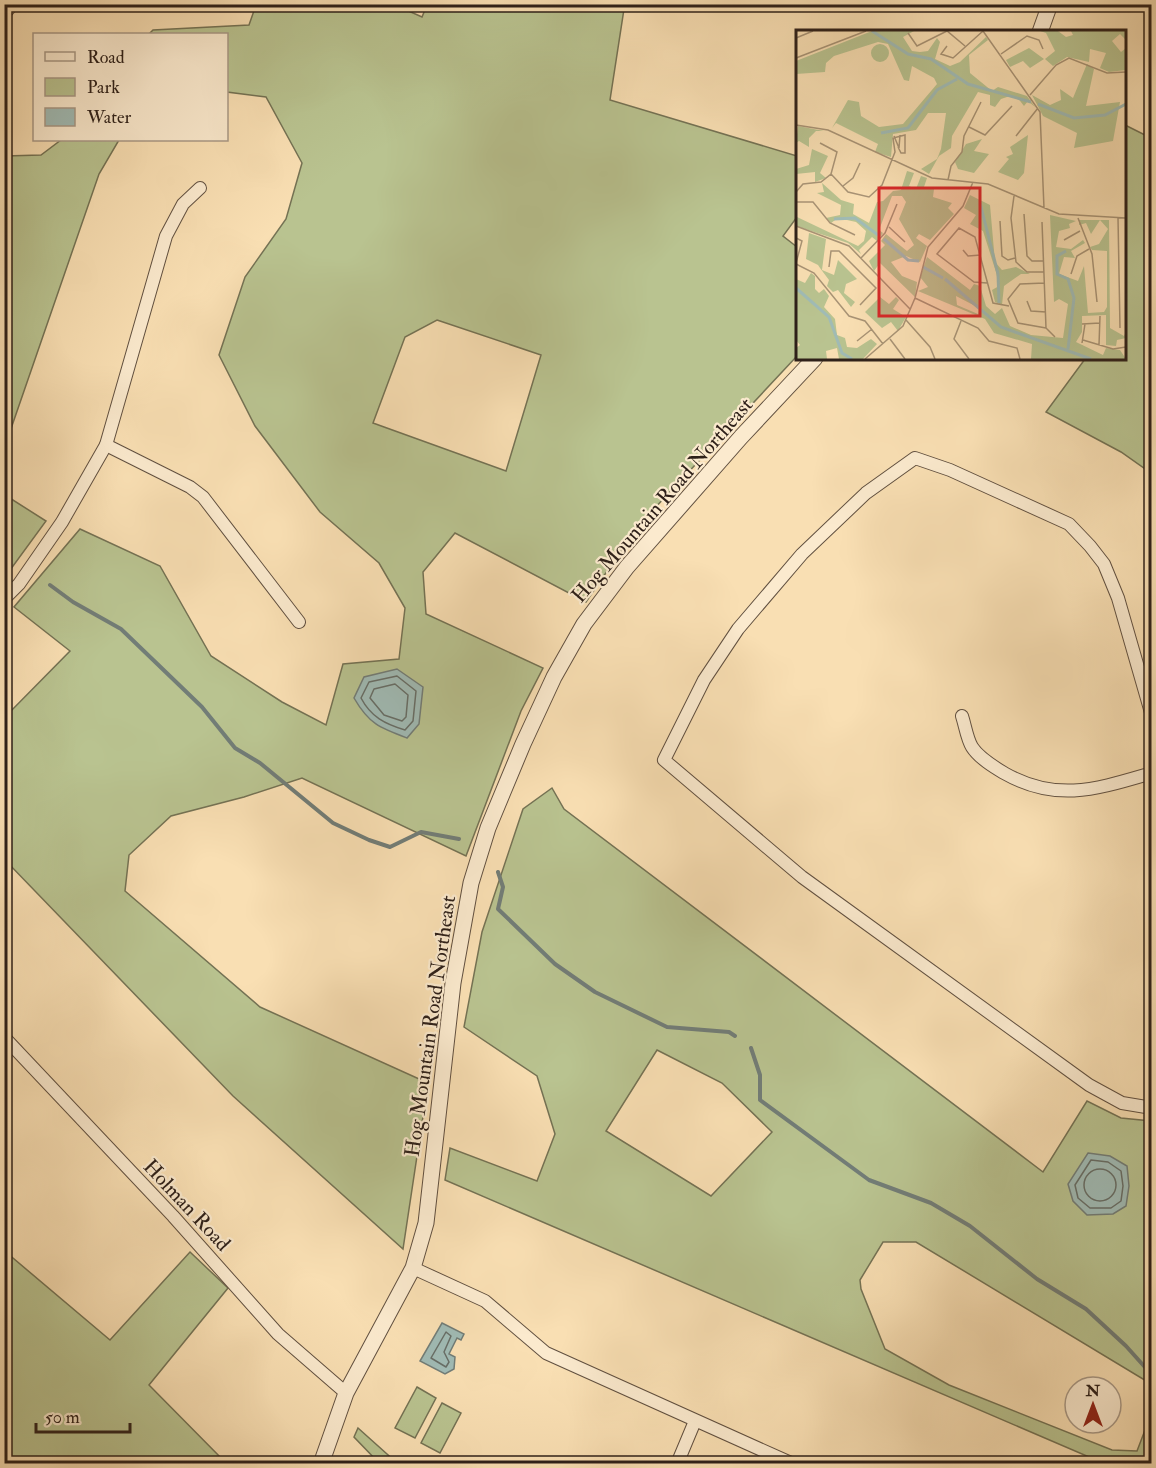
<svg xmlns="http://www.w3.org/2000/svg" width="1156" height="1468" viewBox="0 0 1156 1468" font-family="'IM FELL Double Pica',serif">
  <rect width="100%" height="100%" fill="#f9dfb3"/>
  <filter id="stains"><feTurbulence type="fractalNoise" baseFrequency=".00333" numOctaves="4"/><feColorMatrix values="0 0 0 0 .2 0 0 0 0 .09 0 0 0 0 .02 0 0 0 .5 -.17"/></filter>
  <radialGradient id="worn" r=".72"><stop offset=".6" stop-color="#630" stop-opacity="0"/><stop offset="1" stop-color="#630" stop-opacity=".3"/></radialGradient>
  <g fill="#b9c390" stroke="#747254" stroke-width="1.5" fill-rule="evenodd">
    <path d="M 256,5 L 395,5 L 422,17 L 427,5 L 603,5 L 624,9 L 610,100 L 797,156 L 797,217 L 783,236 L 797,247 L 797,356 L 638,526 L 586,602 L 455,533 L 423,572 L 426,614 L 543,668 L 521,711 L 466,856 L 302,778 L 244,797 L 171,816 L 129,855 L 125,891 L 260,1007 L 428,1083 L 403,1249 L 233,1096 L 7,862 L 5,864 L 5,717 L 70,651 L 14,607 L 80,529 L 160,566 L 211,656 L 282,702 L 326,725 L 343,664 L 399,659 L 405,608 L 379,563 L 320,512 L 255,426 L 219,355 L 245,277 L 286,219 L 302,163 L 266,97 L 227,92 L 226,34 L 149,34 L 153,30 L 249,25 ZM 437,320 L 541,355 L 506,471 L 373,423 L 405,337 Z"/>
    <path d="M 1125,125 L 1151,138 L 1151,473 L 1121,452 L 1046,412 L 1085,359 L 1124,358 Z"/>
    <path d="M 61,140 L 119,140 L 99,174 L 5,446 L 5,156 L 41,155 Z"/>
    <path d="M 5,495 L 46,521 L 5,577 L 4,577 Z"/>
    <path d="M 552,788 L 564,809 L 1043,1172 L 1087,1101 L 1121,1118 L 1151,1121 L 1151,1463 L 1103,1463 L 445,1180 L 450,1148 L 537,1181 L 555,1134 L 537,1076 L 464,1027 L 482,932 L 523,809 ZM 657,1050 L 722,1083 L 772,1132 L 711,1196 L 606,1131 ZM 883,1242 L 916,1242 L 1148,1382 L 1150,1417 L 1137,1451 L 1112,1450 L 949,1385 L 885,1349 L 861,1289 L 860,1280 Z"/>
    <path d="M 190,1252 L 228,1288 L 149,1385 L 226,1463 L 5,1463 L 5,1255 L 7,1253 L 110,1340 Z"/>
    <path d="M 417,1387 L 436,1398 L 415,1438 L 395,1428 Z"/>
    <path d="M 442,1403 L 461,1413 L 440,1453 L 421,1443 Z"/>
    <path d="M 358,1428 L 397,1463 L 379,1463 L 354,1437 Z"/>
  </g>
  <g fill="#a0bbb5" stroke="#727d77" stroke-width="1.5">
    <path d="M 397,669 L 423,687 L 419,724 L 407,738 C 380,728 369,724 354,698 L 364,677 Z"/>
    <path d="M 1088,1153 L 1110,1156 L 1127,1166 L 1129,1186 L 1126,1206 L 1113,1214 L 1087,1215 L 1073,1201 L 1068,1184 Z"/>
    <path d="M 442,1323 L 464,1334 L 461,1340 L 457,1338 L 449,1354 L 455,1357 L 454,1369 L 445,1374 L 420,1361 Z"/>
  </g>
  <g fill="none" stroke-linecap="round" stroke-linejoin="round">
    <g stroke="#676e67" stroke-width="1.5">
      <path d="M 397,676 L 416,691 L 413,721 L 405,730 C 385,724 371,717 361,698 L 369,682 Z"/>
      <path d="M 395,684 L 408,695 L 406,717 L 402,721 L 384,715 L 370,698 L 374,689 Z"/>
      <path d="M 1091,1160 L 1108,1162 L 1121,1171 L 1123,1186 L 1121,1201 L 1111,1208 L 1090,1208 L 1078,1198 L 1075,1185 Z"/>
      <circle cx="1100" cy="1185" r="16"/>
      <path d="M 446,1332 L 451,1336 L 444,1352 L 449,1362 L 446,1367 L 431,1358 Z"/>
    </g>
    <g stroke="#727d77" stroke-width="4">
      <path d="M 50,585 L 73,602 L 121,629 L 202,707 L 235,748 L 260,763 L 333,823 L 369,840 L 390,847 L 421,832 L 459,839"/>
      <path d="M 498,872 L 503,887 L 498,909 L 555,964 L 595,992 L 667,1027 L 729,1032 L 735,1036"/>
      <path d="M 751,1048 L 760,1075 L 760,1100 L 869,1180 L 931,1203 L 970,1226 L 1037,1279 L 1086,1309 L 1126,1346 L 1152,1375"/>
    </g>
    <g stroke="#615040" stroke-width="14">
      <g id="minor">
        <path d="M 4,14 L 13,4"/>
        <path d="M 106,445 L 190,487 L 203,497 L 299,622"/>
        <path d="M 4,599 L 19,584 L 62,522 L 106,445 L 166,236 L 183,204 L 200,188"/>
        <path d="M 962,716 C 965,725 967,739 972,747 C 979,758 994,767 1004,773 C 1057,803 1097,789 1152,773"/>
        <path d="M 1152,716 L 1118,598 L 1104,564 L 1090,546 L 1069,524 L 950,470 L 915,458 L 866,493 L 802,554 L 738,629 L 704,680 L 664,760 L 802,877 L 1089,1085 L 1122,1103 L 1152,1108"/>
        <path d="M 4,1037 L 173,1216 L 278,1334 L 346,1393"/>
        <path d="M 413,1268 L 485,1301 L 546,1353 L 793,1464"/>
        <path d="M 677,1464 L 695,1421"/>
      </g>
    </g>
    <g stroke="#615040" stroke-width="17">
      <g id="tertiary">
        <path d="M 1040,32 L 1050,4"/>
        <path d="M 321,1464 L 346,1393 L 413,1268 L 426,1223 L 453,983 L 471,883 L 488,828 L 523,744 L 554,677 L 584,624 L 627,567 L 741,437 L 815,358"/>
      </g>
    </g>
    <use href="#minor" stroke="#fbeace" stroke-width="12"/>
    <use href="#tertiary" stroke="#fbeace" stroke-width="15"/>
  </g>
  <g text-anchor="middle" stroke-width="4.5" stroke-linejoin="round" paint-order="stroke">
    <g font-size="21" fill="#2e2019" stroke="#fbeace">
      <text transform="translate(662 500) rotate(-49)" y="7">Hog Mountain Road Northeast</text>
      <text transform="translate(430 1026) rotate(-82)" y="7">Hog Mountain Road Northeast</text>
      <text transform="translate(187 1205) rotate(47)" y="7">Holman Road</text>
    </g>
  </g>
  <g transform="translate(796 30)">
    <rect width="330" height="330" fill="#f9dfb3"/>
    <path d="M 76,1 L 118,1 L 107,7 L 116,21 L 124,22 L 132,21 L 141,8 L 144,12 L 139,29 L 154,36 L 164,32 L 190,7 L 192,10 L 173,25 L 174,43 L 196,61 L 202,57 L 231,66 L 239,77 L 232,71 L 228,76 L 221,67 L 211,67 L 205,69 L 199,77 L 194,75 L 194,65 L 182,62 L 156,106 L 155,118 L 143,126 L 133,144 L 125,139 L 141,129 L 145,119 L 150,83 L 132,83 L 120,100 L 97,104 L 95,127 L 79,122 L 82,114 L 40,93 L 36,98 L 52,70 L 63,72 L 65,86 L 83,97 L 107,94 L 141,54 L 138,48 L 116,36 L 113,51 L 108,50 L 92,14 L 82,12 L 38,26 L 30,33 L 29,42 L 0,44 L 0,31 ZM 244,1 L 262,1 L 270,7 L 277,5 L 275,1 L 330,1 L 330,10 L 324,4 L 316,11 L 325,22 L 330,18 L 330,40 L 313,42 L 304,38 L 310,23 L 294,19 L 293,32 L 271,27 L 257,36 L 249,29 L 259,21 L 250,3 ZM75 23a9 9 0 1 1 18 0a9 9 0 1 1-18 0ZM 233,18 L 248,29 L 234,38 L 227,31 L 214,37 L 210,30 ZM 291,34 L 298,39 L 290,76 L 324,72 L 317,111 L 278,118 L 281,103 L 247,86 L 236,65 L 254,75 L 265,70 L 264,59 L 277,68 ZM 2,96 L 28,101 L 20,101 L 13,108 L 13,117 L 3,111 L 0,113 ZM 232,105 L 228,143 L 222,150 L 202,142 L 213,129 L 210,127 L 217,124 L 214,117 ZM 186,109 L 178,121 L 193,124 L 178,143 L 162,139 L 159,132 L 170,114 ZM 16,119 L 32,126 L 24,143 L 30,148 L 19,152 L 19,142 L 0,144 L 0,139 L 13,135 ZM 111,141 L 118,143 L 113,156 L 120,159 L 125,146 L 131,148 L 128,157 L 138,159 L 137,167 L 156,173 L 152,178 L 158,184 L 134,210 L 123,204 L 120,208 L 131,216 L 124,232 L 110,226 L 95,232 L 106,246 L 121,252 L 119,267 L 84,233 L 78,241 L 73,231 L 89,215 L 85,211 L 90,204 L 111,221 L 118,215 L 103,189 L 110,172 L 106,166 L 96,166 L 83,200 L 87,203 L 81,211 L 76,207 L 63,220 L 65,224 L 52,213 L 0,196 L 0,173 L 1,187 L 62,216 L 68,211 L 70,201 L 60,192 L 42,188 L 35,193 L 30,188 L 44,185 L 45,175 L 21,163 L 28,162 L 26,153 L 45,170 L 58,174 L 57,184 L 73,193 L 81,172 L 87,171 L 97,161 L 105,160 ZM 174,165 L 194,175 L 199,232 L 206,240 L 220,237 L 234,244 L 225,244 L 208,256 L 206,275 L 199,272 L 196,260 L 203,256 L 200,242 L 187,201 L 174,194 L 180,185 L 168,178 ZM 254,185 L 280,191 L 273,194 L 274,198 L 263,201 L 260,217 L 275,219 L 287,210 L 289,213 L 275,221 L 279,228 L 268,227 L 263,244 L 282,251 L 288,236 L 292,283 L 308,282 L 311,277 L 311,221 L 296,220 L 294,217 L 303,214 L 312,199 L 304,190 L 295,204 L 290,193 L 283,195 L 283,190 L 313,190 L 314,298 L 328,306 L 330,302 L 330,308 L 321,310 L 320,316 L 310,315 L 310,285 L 286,286 L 286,302 L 280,312 L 307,325 L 310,318 L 324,320 L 330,329 L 235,329 L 236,314 L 198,303 L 189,289 L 122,261 L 132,257 L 124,247 L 131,227 L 174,260 L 178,254 L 184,256 L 190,276 L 199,284 L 206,278 L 214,296 L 235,305 L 267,308 L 272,274 L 263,269 L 258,272 ZM 160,266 L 183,278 L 182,284 L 161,275 ZM 13,203 L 30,209 L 26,240 L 38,245 L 42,230 L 61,249 L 50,254 L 48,263 L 59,272 L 55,277 L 42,260 L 37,262 L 31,256 L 33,250 L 24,238 L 22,235 L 10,229 ZM 15,243 L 19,246 L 19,259 L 23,263 L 28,259 L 33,266 L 28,277 L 39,289 L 41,305 L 49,308 L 51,317 L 61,318 L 75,309 L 81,314 L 67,329 L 43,329 L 41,318 L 30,321 L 31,329 L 0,329 L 0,318 L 4,315 L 0,310 L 0,249 L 9,253 ZM 84,267 L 93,274 L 100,267 L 103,270 L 97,279 L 110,287 L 102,301 L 95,292 L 86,298 L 69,282 Z" fill="#b9c390" fill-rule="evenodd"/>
    <path fill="none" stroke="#a0bbb5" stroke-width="3" d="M 76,1 L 112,24 L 135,29 L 172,54 L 235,72M 242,74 L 278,88 L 309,85 L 330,74M 85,103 L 112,98 L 141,60 L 161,49M 184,173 L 202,244 L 203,273M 38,189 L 59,188 L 82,205M 88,209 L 112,230 L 123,231M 270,221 L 261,226 L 261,244 L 272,249 L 278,268 L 272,319M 127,237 L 147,248M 149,249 L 205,297 L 295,329M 0,258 L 33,287 L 46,323 L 56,329"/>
    <path fill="none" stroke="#a89375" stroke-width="1.5" d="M 187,1 L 244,82 L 248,178M 112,3 L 121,16 L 151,1 L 169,16M 0,8 L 17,1M 151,16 L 145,24 L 157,28 L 187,1M 205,24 L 231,6 L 243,10 L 247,19M 0,28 L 70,1M 234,65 L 260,35 L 273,28 L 311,43 L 330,42M 0,95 L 32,100 L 136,148 L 192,154 L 263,184 L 330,188M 173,97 L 189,105 L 216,76M 98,106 L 103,118 L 104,105M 220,106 L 242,78M 35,144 L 52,162 L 73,167 L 86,155 L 99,122 L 97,108 L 109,105 L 109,123 L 105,123 L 102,117M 152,150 L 155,136 L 166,122 L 168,106 L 185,72M 47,156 L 57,148 L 64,133M 0,162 L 7,154 L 25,152 L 35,144 L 41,122 L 24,113M 218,166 L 215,188 L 220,232 L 231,242 L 248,242M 0,172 L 17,172 L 34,193 L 59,205M 228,184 L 231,226 L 236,231 L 248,231M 282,188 L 296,224 L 301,272M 322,188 L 324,298M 204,191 L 206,226 L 212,230 L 219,228M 246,192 L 250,298 L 259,307M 0,196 L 53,216 L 114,279M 93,197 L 109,212M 0,208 L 6,211 L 0,233M 268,210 L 284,201M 167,220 L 172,226 L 185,225M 65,228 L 89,203 L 101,174M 0,234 L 18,243 L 53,286 L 69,291 L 87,314M 33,237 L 35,221 L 43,221 L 80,258 L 64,275M 275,244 L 281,226 L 293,219M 191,253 L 178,252 L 141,224 L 163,198 L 179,207 L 197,273 L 213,276M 249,253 L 224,254 L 212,269 L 222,293 L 250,298M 119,268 L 182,298 L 193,311 L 221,318 L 224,329M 231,271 L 235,281 L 250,282M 110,290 L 134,317 L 139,329M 165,291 L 158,309 L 173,329M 286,294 L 304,293M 94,309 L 109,329M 287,310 L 317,319 L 330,317M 61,311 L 76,299M 286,313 L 289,294M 303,315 L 304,286M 69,329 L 107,296 L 119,268 L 132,217 L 167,176 L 177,152"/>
    <path fill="#d62828" fill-opacity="0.15" stroke="#d62828" stroke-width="3" d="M 83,158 L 184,158 L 184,286 L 83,286 Z"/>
    <rect width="330" height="330" fill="none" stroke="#2e2019" stroke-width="3"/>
  </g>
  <rect width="1156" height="1468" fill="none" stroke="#f9dfb3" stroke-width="24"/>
  <rect x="6" y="6" width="1144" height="1456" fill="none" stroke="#2e2019" stroke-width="3"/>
  <rect x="12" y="12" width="1132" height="1444" fill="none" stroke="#2e2019" stroke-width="1.5"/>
  <rect x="33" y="33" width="195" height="108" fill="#fbeace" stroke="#a99986" stroke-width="1.5"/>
  <rect x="45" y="52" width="30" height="9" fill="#fbeace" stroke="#a99986" stroke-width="1.5"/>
  <text x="87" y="63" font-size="18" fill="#2e2019">Road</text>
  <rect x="45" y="78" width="30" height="18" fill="#b9c390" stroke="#a99986" stroke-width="1.5"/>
  <text x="87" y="93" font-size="18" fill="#2e2019">Park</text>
  <rect x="45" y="108" width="30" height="18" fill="#a0bbb5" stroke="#a99986" stroke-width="1.5"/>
  <text x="87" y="123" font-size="18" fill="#2e2019">Water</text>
  <g transform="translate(1093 1405)"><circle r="28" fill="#fbeace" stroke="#a99986" stroke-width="1.5"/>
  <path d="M0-4.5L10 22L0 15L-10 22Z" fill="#8f2418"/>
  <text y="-9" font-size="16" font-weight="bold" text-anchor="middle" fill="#2e2019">N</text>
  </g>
  <path d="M36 1423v9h94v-9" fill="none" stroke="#2e2019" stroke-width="3"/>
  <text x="45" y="1423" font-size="18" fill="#2e2019" stroke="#fbeace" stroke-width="4.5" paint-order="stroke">50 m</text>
  <rect width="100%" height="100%" filter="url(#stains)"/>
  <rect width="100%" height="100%" fill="url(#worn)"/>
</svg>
